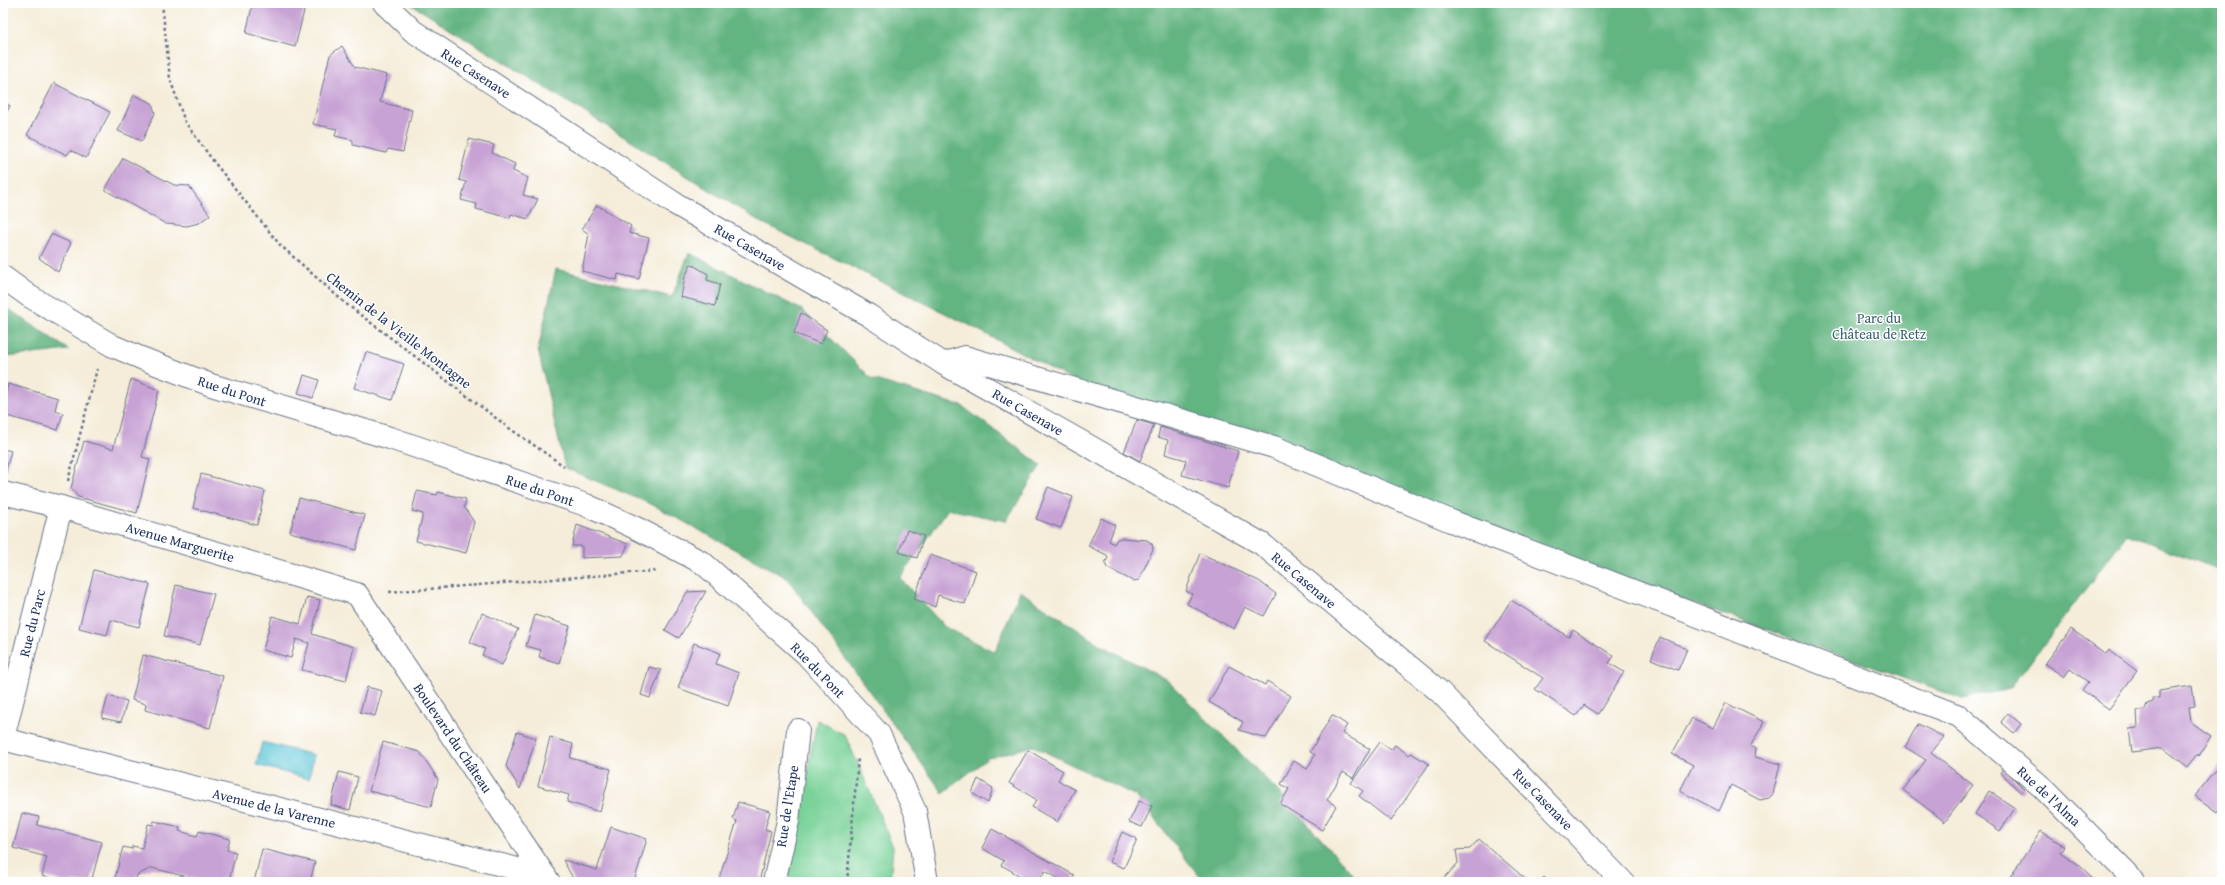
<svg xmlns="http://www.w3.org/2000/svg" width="2225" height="885" viewBox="0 0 2225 885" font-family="'Gentium Book Plus',serif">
  <rect width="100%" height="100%" fill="#fff"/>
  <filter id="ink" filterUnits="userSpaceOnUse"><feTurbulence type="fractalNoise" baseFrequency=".025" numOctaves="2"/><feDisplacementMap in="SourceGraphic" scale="8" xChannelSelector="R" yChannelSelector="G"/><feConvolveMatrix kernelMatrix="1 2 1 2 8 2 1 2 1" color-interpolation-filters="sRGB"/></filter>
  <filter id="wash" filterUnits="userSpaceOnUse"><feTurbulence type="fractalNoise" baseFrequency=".012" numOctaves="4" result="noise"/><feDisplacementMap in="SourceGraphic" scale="16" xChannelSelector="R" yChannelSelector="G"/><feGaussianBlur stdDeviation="0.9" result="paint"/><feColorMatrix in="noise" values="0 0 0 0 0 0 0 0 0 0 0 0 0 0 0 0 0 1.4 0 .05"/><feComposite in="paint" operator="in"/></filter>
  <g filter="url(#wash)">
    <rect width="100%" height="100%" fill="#f5edd9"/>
    <path fill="#79d298" stroke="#4a807b" d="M 817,720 L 845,735 L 864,778 L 893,847 L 890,882 L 787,882 Z"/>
    <g fill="#62b480" stroke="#3e726f">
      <path d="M 409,3 L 2222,3 L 2222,571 L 2127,534 L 2010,689 L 1962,699 L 1087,388 L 969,325 L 759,221 Z"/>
      <path d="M 689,253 L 802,310 L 872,379 L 962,406 L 1041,465 L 1006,521 L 948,509 L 900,578 L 945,627 L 995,652 L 1020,591 L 1096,642 L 1168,681 L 1275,788 L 1360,882 L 1204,882 L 1136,796 L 1033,746 L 988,758 L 943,793 L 787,578 L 655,506 L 565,468 L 538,350 L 556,269 L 672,297 Z"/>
      <path d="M 3,305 L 69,350 L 6,357 L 3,368 Z"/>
    </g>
    <path fill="#59c4d4" stroke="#3a7a99" d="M 262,742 L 314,755 L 309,779 L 256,765 Z"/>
    <g id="blocks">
      <g fill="#c7a2d4">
        <path d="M 253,3 L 306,3 L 295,47 L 246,33 Z"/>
        <path d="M 342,46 L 355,67 L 387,75 L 380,102 L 412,110 L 403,152 L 388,149 L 386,153 L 353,145 L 353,140 L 335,136 L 337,129 L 313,124 L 330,55 Z"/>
        <path d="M 54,83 L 110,112 L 86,158 L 71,150 L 67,155 L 27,135 Z"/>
        <path d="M 134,95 L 152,103 L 155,113 L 142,141 L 118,131 Z"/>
        <path d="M 3,102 L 10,106 L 3,119 Z"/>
        <path d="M 469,139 L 494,145 L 492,153 L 515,164 L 513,171 L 528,178 L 523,195 L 538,199 L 528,219 L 511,214 L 510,218 L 476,209 L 477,204 L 461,200 L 466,182 L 459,180 Z"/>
        <path d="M 123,158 L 174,185 L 189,186 L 210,215 L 199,223 L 187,226 L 166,224 L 105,190 Z"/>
        <path d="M 597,205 L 631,226 L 629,233 L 649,238 L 639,279 L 618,274 L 617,280 L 582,271 L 589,234 L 582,229 Z"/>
        <path d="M 51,234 L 71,243 L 58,272 L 39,258 Z"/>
        <path d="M 691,264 L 708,274 L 707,280 L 720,284 L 715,306 L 681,297 L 685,277 Z"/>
        <path d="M 801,313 L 827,330 L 821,344 L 794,333 Z"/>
        <path d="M 366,352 L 404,364 L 392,400 L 354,388 Z"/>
        <path d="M 304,375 L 319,380 L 313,398 L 298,393 Z"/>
        <path d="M 131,379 L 159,390 L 142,457 L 150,459 L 137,513 L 78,497 L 71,488 L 84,441 L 113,449 Z"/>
        <path d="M 8,384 L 58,398 L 55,410 L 63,413 L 58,430 L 3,415 L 3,405 Z"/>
        <path d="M 1137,420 L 1154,425 L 1140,461 L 1124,452 Z"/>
        <path d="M 1160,427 L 1238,451 L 1228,488 L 1182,475 L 1186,460 L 1165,454 L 1168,440 L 1158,437 Z"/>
        <path d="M 3,449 L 11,451 L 4,478 L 3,478 Z"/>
        <path d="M 201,474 L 265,491 L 257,525 L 193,508 Z"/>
        <path d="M 1048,487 L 1073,497 L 1061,528 L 1036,519 Z"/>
        <path d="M 417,491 L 437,495 L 438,492 L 466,499 L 464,507 L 474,522 L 466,553 L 416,541 L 423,514 L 412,511 Z"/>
        <path d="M 299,498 L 365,515 L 356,550 L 290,532 Z"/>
        <path d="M 1101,518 L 1115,525 L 1109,541 L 1114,544 L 1117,539 L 1122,538 L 1147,540 L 1152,544 L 1153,549 L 1139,580 L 1133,581 L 1107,568 L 1105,563 L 1108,558 L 1107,555 L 1088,546 Z"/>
        <path d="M 577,525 L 628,544 L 623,556 L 582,558 L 582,546 L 572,546 Z"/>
        <path d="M 907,530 L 924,536 L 917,558 L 899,552 Z"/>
        <path d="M 1200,553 L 1259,581 L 1276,594 L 1264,616 L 1245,607 L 1234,629 L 1187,604 L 1192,594 L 1186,591 Z"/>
        <path d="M 930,555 L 976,571 L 965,604 L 938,595 L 935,607 L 914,599 Z"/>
        <path d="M 94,570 L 150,584 L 139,627 L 111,620 L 107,635 L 79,628 Z"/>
        <path d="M 176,585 L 214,594 L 200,645 L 164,636 Z"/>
        <path d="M 706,591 L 679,638 L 665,630 L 687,592 Z"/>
        <path d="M 307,597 L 320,600 L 312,634 L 354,647 L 346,681 L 302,670 L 309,643 L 296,639 L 291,658 L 263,650 L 272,616 L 300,624 Z"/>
        <path d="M 1511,600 L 1569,637 L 1573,630 L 1614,656 L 1609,663 L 1624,672 L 1598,714 L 1584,705 L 1576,716 L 1535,689 L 1543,678 L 1485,641 Z"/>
        <path d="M 482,613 L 518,629 L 502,665 L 482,655 L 485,649 L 470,642 Z"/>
        <path d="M 535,615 L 570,626 L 559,663 L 539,657 L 541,650 L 526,646 Z"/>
        <path d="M 2071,629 L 2106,654 L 2109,650 L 2137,671 L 2109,709 L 2082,690 L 2088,682 L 2070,669 L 2064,677 L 2045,664 Z"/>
        <path d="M 1660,637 L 1687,649 L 1678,670 L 1651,659 Z"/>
        <path d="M 694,643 L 720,653 L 716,664 L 739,673 L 728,706 L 678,688 Z"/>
        <path d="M 143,655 L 223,676 L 210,728 L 145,710 L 146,704 L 132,700 Z"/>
        <path d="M 1229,666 L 1265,685 L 1267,681 L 1291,696 L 1266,738 L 1239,730 L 1243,722 L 1209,702 Z"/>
        <path d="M 649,667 L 661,670 L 650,698 L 641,695 Z"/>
        <path d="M 2192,686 L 2195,706 L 2189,707 L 2191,722 L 2211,736 L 2199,756 L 2198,754 L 2188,767 L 2163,748 L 2132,752 L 2129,729 L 2138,728 L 2137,711 L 2145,710 L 2147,704 L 2153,702 L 2152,698 L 2159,698 L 2159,691 Z"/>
        <path d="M 367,687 L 382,691 L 375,716 L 360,712 Z"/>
        <path d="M 108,696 L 127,701 L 121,722 L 102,718 Z"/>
        <path d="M 1726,703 L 1764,722 L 1750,747 L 1756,748 L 1755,757 L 1780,764 L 1773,794 L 1769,798 L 1760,800 L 1731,785 L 1719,811 L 1680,791 L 1693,765 L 1672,754 L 1692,718 L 1713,728 Z"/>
        <path d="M 2008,713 L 2021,724 L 2014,733 L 2001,722 Z"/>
        <path d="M 1332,715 L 1347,725 L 1342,733 L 1370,749 L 1353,778 L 1343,772 L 1327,800 L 1336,806 L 1322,830 L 1280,804 L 1289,789 L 1281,784 L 1294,761 L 1307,769 L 1315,755 L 1310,752 Z"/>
        <path d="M 1918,724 L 1944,737 L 1931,753 L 1973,785 L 1945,822 L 1903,790 L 1926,760 L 1905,747 Z"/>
        <path d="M 517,732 L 536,738 L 520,789 L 506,766 Z"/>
        <path d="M 550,737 L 573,744 L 570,758 L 611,769 L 600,812 L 567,802 L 569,795 L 538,786 Z"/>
        <path d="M 383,742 L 420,752 L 438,779 L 431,807 L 369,791 Z"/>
        <path d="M 1380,742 L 1391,750 L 1395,745 L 1409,755 L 1411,753 L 1429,764 L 1391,821 L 1359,796 L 1363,791 L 1351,783 Z"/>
        <path d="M 1028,750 L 1063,771 L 1058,780 L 1075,790 L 1057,822 L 1032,807 L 1037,800 L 1009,783 Z"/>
        <path d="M 2222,762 L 2222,806 L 2217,812 L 2195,796 Z"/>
        <path d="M 2004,769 L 2024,789 L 2021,793 L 2001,773 Z"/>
        <path d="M 339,772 L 358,777 L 350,810 L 331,805 Z"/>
        <path d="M 978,779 L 993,788 L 988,803 L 972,793 Z"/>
        <path d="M 1989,791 L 2015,808 L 2000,831 L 1975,814 Z"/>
        <path d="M 1139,801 L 1152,806 L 1142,827 L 1129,822 Z"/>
        <path d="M 738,802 L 770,811 L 765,829 L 771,831 L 759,882 L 718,882 L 737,821 L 733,819 Z"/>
        <path d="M 22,813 L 39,817 L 37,825 L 102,842 L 91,882 L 64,882 L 42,876 L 47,857 L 13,848 Z"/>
        <path d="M 154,821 L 180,827 L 179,831 L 197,836 L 199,831 L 230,839 L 227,850 L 236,852 L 229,881 L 220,878 L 220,882 L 200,882 L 200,880 L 152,868 L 137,875 L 135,882 L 114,882 L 123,847 L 132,849 L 132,846 L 142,848 L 148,824 L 153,825 Z"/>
        <path d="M 611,827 L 647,839 L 634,882 L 575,882 L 563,860 L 597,870 Z"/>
        <path d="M 992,829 L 1074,875 L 1070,882 L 1065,882 L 1045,871 L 1038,882 L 1031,882 L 1001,865 L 1004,861 L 982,848 Z"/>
        <path d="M 2041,831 L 2064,846 L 2060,852 L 2079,865 L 2094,879 L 2094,882 L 2011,882 L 2008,880 Z"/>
        <path d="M 1122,832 L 1137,839 L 1124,868 L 1109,862 Z"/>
        <path d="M 1479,839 L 1529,882 L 1441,882 L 1458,863 L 1456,850 L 1470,849 Z"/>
        <path d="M 262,849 L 315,862 L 310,882 L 254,882 Z"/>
        <path d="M 1544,877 L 1549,882 L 1540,882 Z"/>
      </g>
    </g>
  </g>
  <g filter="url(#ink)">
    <use href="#blocks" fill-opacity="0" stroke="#677289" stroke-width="1"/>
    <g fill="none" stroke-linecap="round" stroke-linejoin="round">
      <g stroke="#677289" stroke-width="24">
        <g id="minor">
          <path d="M 944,364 L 965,357 L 1274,447 L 1451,521 L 1959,716 L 2043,788 L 2127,873 L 2133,882"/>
          <path d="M 3,493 L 61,507 L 357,594 L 549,882"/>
          <path d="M 3,738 L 61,507"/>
          <path d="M 3,739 L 545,876"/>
          <path d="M 774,882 L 788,821 L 798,730"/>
        </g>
      </g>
      <g stroke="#677289" stroke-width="24">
        <path id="tertiary" d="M 384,3 L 413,31 L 674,203 L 868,315 L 944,364 L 1262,544 L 1440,692 L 1623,882"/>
      </g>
      <g stroke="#677289" stroke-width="24">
        <path id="secondary" d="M 3,277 L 29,296 L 113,346 L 141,358 L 211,385 L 390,438 L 586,505 L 638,529 L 703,563 L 806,654 L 879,734 L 915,811 L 927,882"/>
      </g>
      <g stroke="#677289" stroke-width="2.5" stroke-dasharray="3 3" stroke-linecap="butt">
        <path d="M 162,3 L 170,79 L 185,122 L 214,162 L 280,245 L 345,303 L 509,428 L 564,466"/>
        <path d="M 68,481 L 97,369"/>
        <path d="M 389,592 L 655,571"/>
        <path d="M 847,882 L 858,759"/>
      </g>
      <use href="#minor" stroke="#fff" stroke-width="22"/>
      <use href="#tertiary" stroke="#fff" stroke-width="22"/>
      <use href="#secondary" stroke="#fff" stroke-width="22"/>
    </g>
  </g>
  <g text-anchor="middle" stroke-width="3" stroke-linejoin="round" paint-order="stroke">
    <g font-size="14" fill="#1b2f5e" stroke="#fff">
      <text transform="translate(476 73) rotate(33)" y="5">Rue Casenave</text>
      <text transform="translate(750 247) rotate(30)" y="5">Rue Casenave</text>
      <text transform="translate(399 330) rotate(38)" y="5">Chemin de la Vieille Montagne</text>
      <text transform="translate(232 391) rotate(18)" y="5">Rue du Pont</text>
      <text transform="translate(1028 412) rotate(30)" y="5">Rue Casenave</text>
      <text transform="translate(540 490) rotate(19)" y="5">Rue du Pont</text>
      <text transform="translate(180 542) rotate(16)" y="5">Avenue Marguerite</text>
      <text transform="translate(1304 580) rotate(40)" y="5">Rue Casenave</text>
      <text transform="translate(32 623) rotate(-76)" y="5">Rue du Parc</text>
      <text transform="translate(818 670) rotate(46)" y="5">Rue du Pont</text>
      <text transform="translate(453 738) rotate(56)" y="5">Boulevard du Château</text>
      <text transform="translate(2049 796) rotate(43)" y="5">Rue de l'Alma</text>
      <text transform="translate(1543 799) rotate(46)" y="5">Rue Casenave</text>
      <text transform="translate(787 806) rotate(-81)" y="5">Rue de l'Etape</text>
      <text transform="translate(274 808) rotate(14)" y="5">Avenue de la Varenne</text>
    </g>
    <g font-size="14" fill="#37606f" stroke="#fff">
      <text x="1879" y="323">Parc du<tspan x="1879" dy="16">Château de Retz</tspan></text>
    </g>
  </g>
  <rect width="2225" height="885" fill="none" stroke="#fff" stroke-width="16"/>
</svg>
